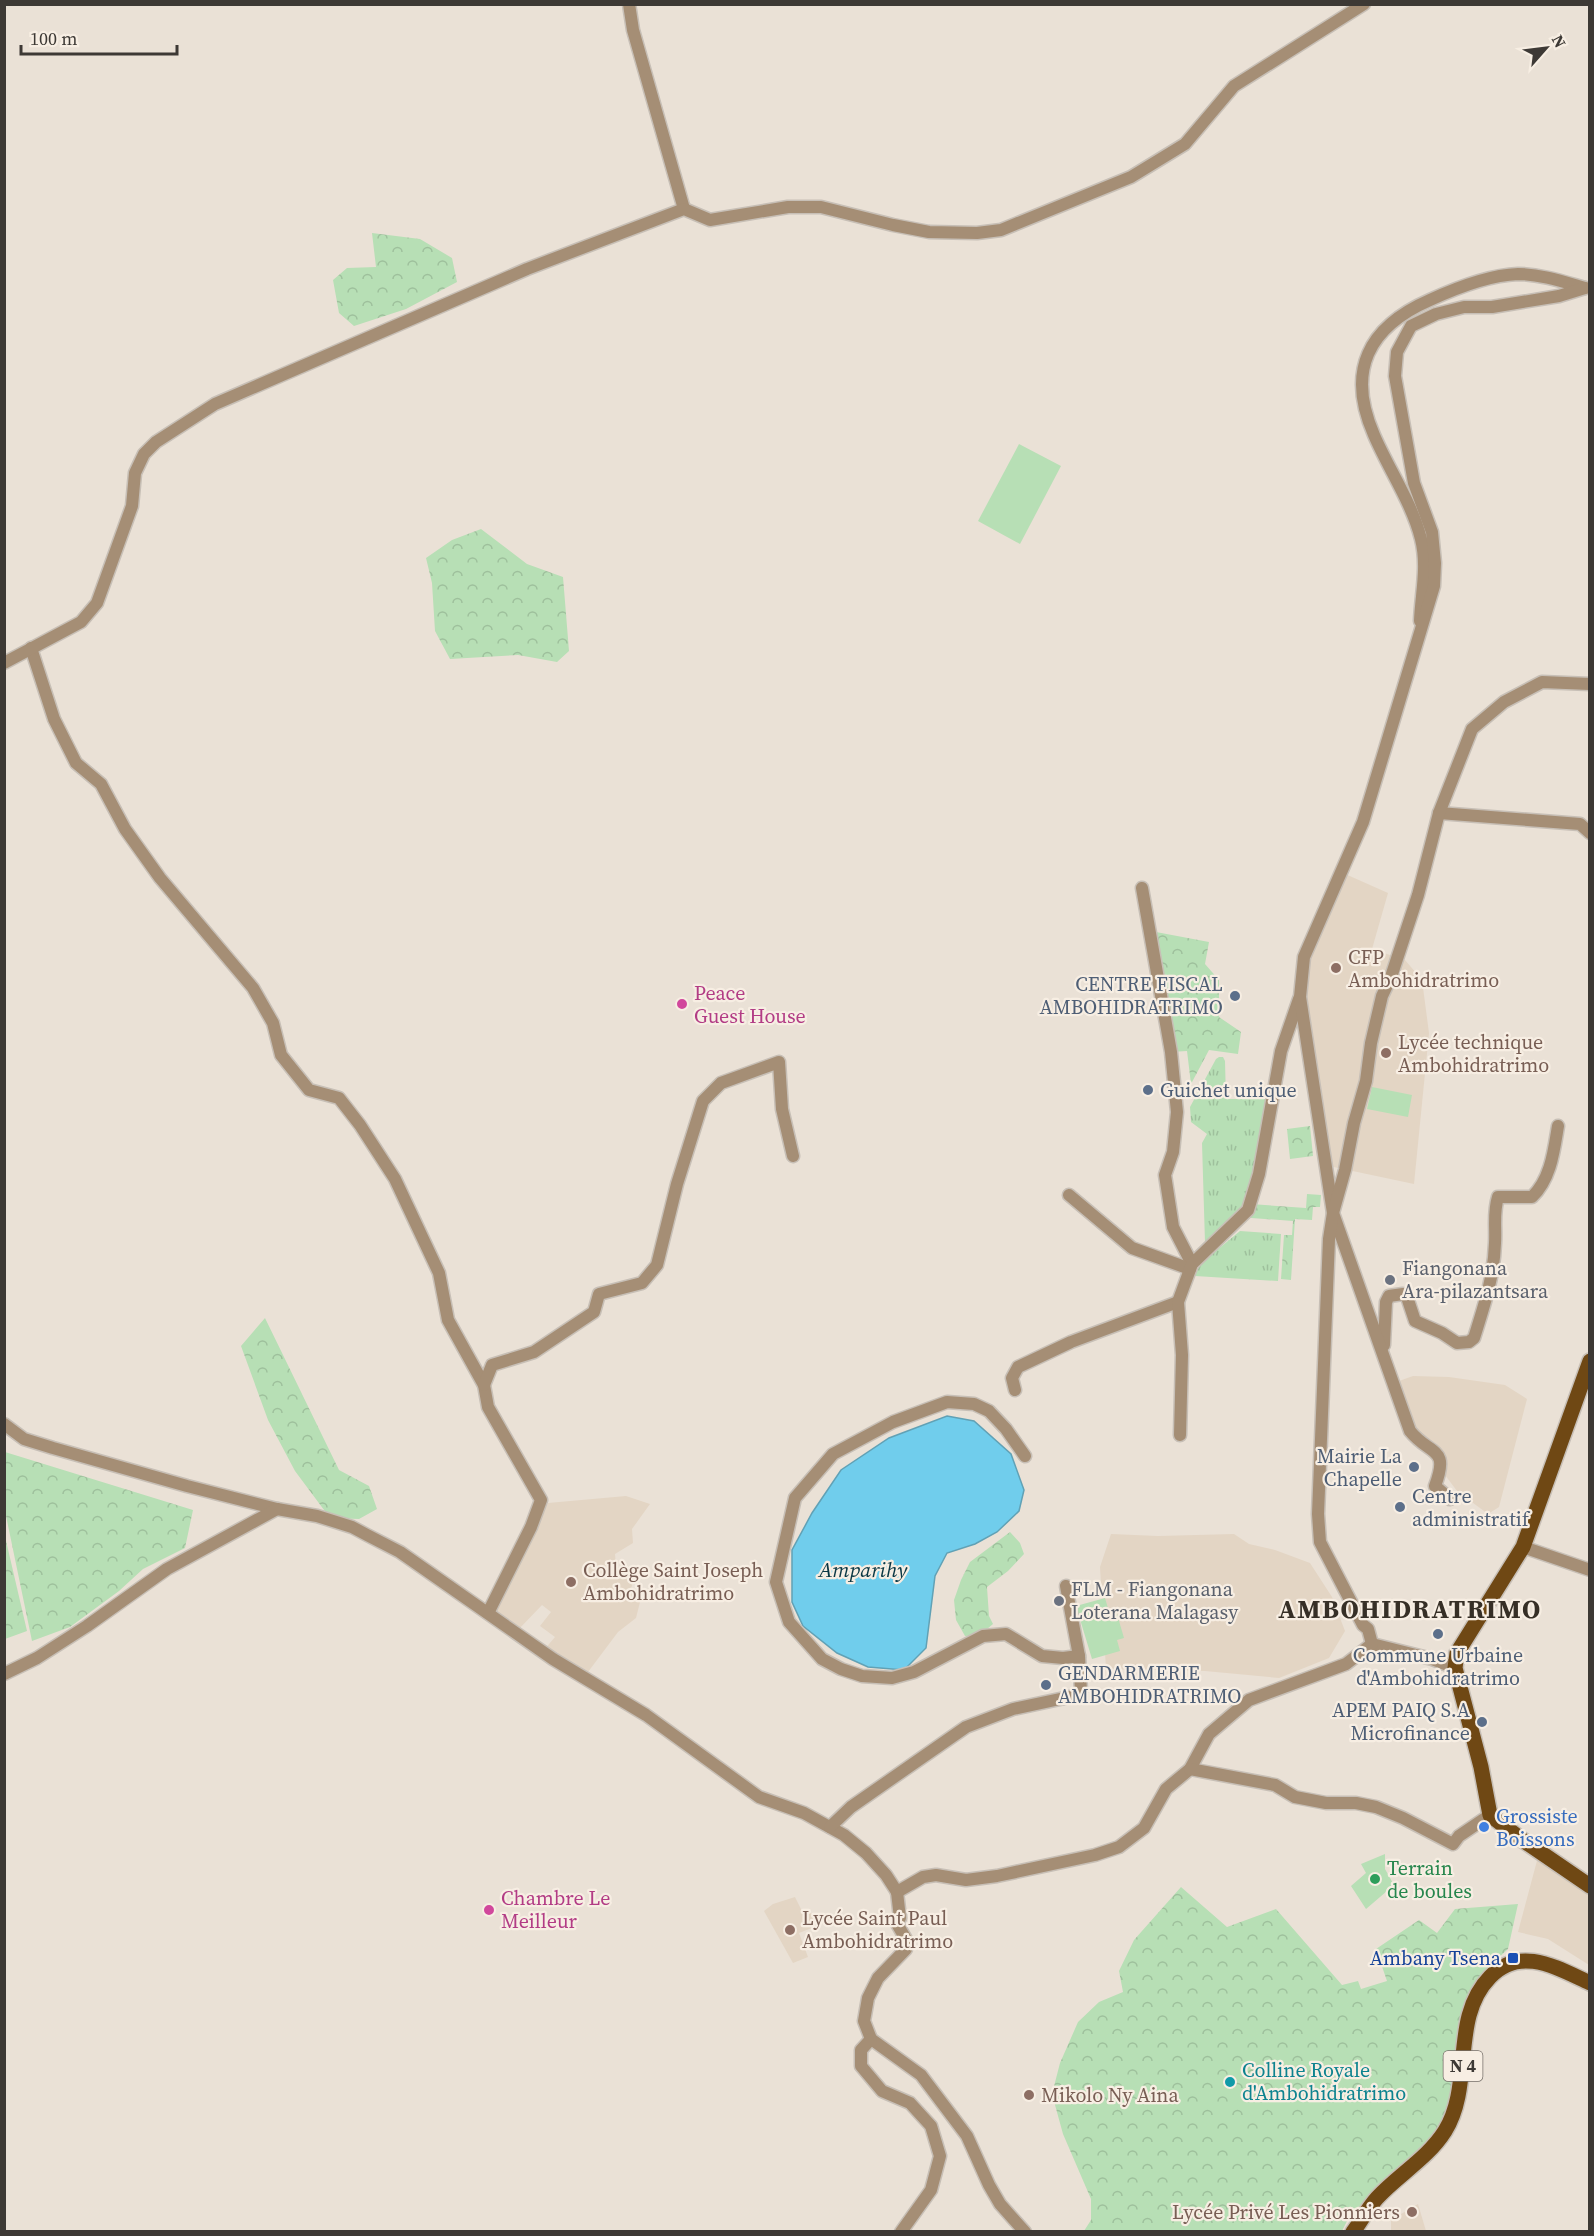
<svg xmlns="http://www.w3.org/2000/svg" width="1594" height="2236" viewBox="0 0 1594 2236" font-family="'Source Serif 4',serif">
  <defs>
    <pattern id="grass-tufts" width="24" height="20" patternUnits="userSpaceOnUse" patternTransform="scale(1.5)"><rect width="24" height="20" fill="#b7dfb5"/><path d="M3 7l-1-3M5 7V3M7 7l1-3M15 17l-1-3M17 17v-4M19 17l1-3" fill="none" stroke="#9ec09c"/></pattern>
    <pattern id="forest-crowns" width="20" height="18" patternUnits="userSpaceOnUse" patternTransform="scale(1.5)"><rect width="20" height="18" fill="#b7dfb5"/><path d="M2 6a3 3 0 1 1 6 0M12 15a3 3 0 1 1 6 0" fill="none" stroke="#9ec09c"/></pattern>
  </defs>
  <rect width="100%" height="100%" fill="#eae1d6"/>
  <g fill="#e3d5c4">
    <path d="M 1343,873 L 1388,893 L 1372,949 L 1405,960 L 1422,980 L 1429,1033 L 1414,1184 L 1329,1166 L 1305,1007 L 1308,956 Z"/>
    <path d="M 1413,1376 L 1449,1377 L 1505,1385 L 1527,1399 L 1499,1507 L 1488,1514 L 1457,1491 L 1421,1443 L 1399,1381 Z"/>
    <path d="M 626,1496 L 650,1504 L 632,1529 L 633,1543 L 615,1554 L 616,1566 L 635,1574 L 631,1589 L 643,1590 L 636,1618 L 618,1632 L 585,1676 L 544,1650 L 555,1637 L 540,1626 L 551,1612 L 542,1605 L 518,1630 L 494,1612 L 548,1503 Z"/>
    <path d="M 1111,1534 L 1158,1536 L 1234,1534 L 1249,1544 L 1275,1550 L 1310,1563 L 1332,1597 L 1345,1631 L 1329,1658 L 1279,1678 L 1205,1671 L 1106,1669 L 1100,1567 Z"/>
    <path d="M 1538,1857 L 1589,1890 L 1589,1965 L 1548,1939 L 1518,1932 Z"/>
    <path d="M 795,1897 L 801,1909 L 820,1917 L 822,1924 L 799,1933 L 808,1957 L 793,1963 L 764,1911 L 773,1904 Z"/>
    <path d="M 1418,2204 L 1426,2231 L 1391,2231 L 1391,2220 Z"/>
  </g>
  <g fill="url(#grass-tufts)">
    <path d="M 1219,1057 L 1223,1057 L 1225,1061 L 1226,1099 L 1268,1099 C 1262,1139 1258,1196 1228,1227 C 1222,1233 1212,1238 1205,1243 L 1202,1143 L 1207,1134 L 1191,1122 L 1190,1107 L 1216,1059 Z"/>
    <path d="M 1240,1231 L 1281,1234 L 1278,1281 L 1195,1276 L 1200,1264 Z"/>
  </g>
  <g fill="url(#forest-crowns)">
    <path d="M 372,233 L 420,239 L 452,258 L 457,282 L 406,309 L 354,326 L 339,313 L 333,280 L 347,268 L 376,267 Z"/>
    <path d="M 481,529 L 527,564 L 563,577 L 569,651 L 557,662 L 518,655 L 450,659 L 435,631 L 432,583 L 426,558 L 452,540 Z"/>
    <path d="M 1156,932 L 1209,942 L 1205,964 L 1219,980 L 1219,1017 L 1241,1032 L 1238,1054 L 1209,1050 L 1191,1084 L 1187,1051 L 1171,1052 Z"/>
    <path d="M 1310,1126 L 1313,1156 L 1290,1159 L 1287,1129 Z"/>
    <path d="M 1307,1194 L 1321,1195 L 1320,1207 L 1313,1207 L 1312,1220 L 1295,1219 L 1291,1280 L 1281,1279 L 1284,1235 L 1292,1235 L 1293,1221 L 1251,1218 L 1251,1204 L 1306,1208 Z"/>
    <path d="M 265,1318 L 339,1470 L 369,1486 L 377,1509 L 359,1519 L 330,1518 L 295,1471 L 268,1420 L 241,1346 Z"/>
    <path d="M 5,1452 L 193,1510 L 185,1548 L 143,1569 L 119,1591 L 70,1627 L 32,1641 L 5,1511 Z"/>
    <path d="M 4,1532 L 27,1631 L 5,1639 L 4,1639 Z"/>
    <path d="M 1010,1532 L 1020,1543 L 1024,1554 L 1008,1571 L 987,1587 L 989,1616 L 993,1624 C 984,1632 978,1636 965,1636 L 956,1620 L 954,1600 L 961,1580 L 970,1562 Z"/>
    <path d="M 1181,1887 L 1227,1927 L 1276,1909 L 1342,1985 L 1358,1981 L 1361,1989 L 1387,1981 L 1376,1949 L 1419,1920 L 1437,1933 L 1455,1909 L 1518,1904 L 1508,1949 L 1484,1971 L 1460,2018 L 1454,2093 L 1438,2127 L 1420,2152 L 1385,2180 L 1349,2217 L 1342,2231 L 1084,2231 L 1091,2220 L 1091,2199 L 1063,2134 L 1052,2094 L 1060,2063 L 1078,2022 L 1099,2002 L 1123,1992 L 1119,1971 L 1134,1940 Z"/>
  </g>
  <g fill="#b7dfb5">
    <path d="M 1019,444 L 1061,466 L 1020,544 L 978,521 Z"/>
    <path d="M 1372,1087 L 1412,1095 L 1408,1117 L 1367,1109 Z"/>
    <path d="M 1105,1598 L 1110,1615 L 1117,1614 L 1124,1638 L 1117,1640 L 1120,1651 L 1092,1659 L 1076,1606 Z"/>
    <path d="M 1385,1854 L 1385,1869 L 1394,1885 L 1366,1909 L 1351,1886 L 1366,1873 L 1361,1864 Z"/>
  </g>
  <path fill="#70cdec" stroke="#61a1b5" stroke-width="1.5" d="M 947,1416 L 974,1421 L 1011,1454 L 1024,1490 L 1019,1511 L 997,1532 L 975,1544 L 947,1553 L 935,1576 L 926,1648 L 904,1670 L 868,1667 L 837,1653 L 803,1626 L 792,1602 L 792,1550 L 812,1513 L 841,1470 L 889,1438 Z"/>
  <g fill="none" stroke-linecap="round" stroke-linejoin="round">
    <g stroke="#c7bfb6" stroke-width="15">
      <g id="minor">
        <path d="M 629,4 L 633,30 L 684,209"/>
        <path d="M 1420,621 C 1421,594 1428,567 1421,539 C 1412,503 1389,470 1374,435 C 1346,371 1368,327 1430,300 C 1456,288 1489,275 1518,274 C 1540,274 1564,282 1585,288"/>
        <path d="M 31,648 L 54,719 L 76,763 L 101,784 L 125,829 L 160,878 L 253,988 L 273,1023 L 281,1055 L 309,1090 L 339,1098 L 360,1125 L 395,1179 L 439,1273 L 448,1320 L 484,1385 L 488,1407 L 541,1500 L 531,1527 L 488,1613"/>
        <path d="M 4,663 L 81,622 L 97,603 L 132,506 L 135,473 L 144,454 L 156,442 L 215,404 L 527,269 L 684,209 L 710,220 L 788,207 L 821,207 L 893,225 L 929,232 L 977,233 L 1001,230 L 1131,177 L 1185,144 L 1234,86 L 1364,4"/>
        <path d="M 1439,813 L 1580,824 L 1590,833"/>
        <path d="M 1142,888 L 1171,1052 L 1177,1112 L 1173,1152 L 1165,1175 L 1173,1227 L 1192,1264"/>
        <path d="M 1069,1195 L 1132,1248 L 1190,1269"/>
        <path d="M 1384,1345 L 1386,1302 L 1389,1296 L 1403,1294 L 1407,1297 L 1415,1321 L 1442,1333 L 1457,1343 L 1469,1342 L 1474,1338 C 1484,1306 1494,1277 1495,1243 C 1496,1227 1493,1213 1498,1197 L 1532,1197 C 1551,1179 1554,1150 1558,1126"/>
        <path d="M 484,1385 L 492,1365 L 534,1352 L 594,1312 L 599,1294 L 642,1283 L 657,1265 L 677,1184 L 703,1101 L 721,1083 L 779,1062 L 782,1109 L 793,1156"/>
        <path d="M 1015,1390 L 1012,1378 L 1018,1367 L 1071,1342 L 1178,1302"/>
        <path d="M 4,1424 L 24,1439 L 53,1448 L 187,1486 L 277,1509 L 317,1516 L 352,1527 L 367,1535 L 400,1552 L 553,1659 L 646,1715 L 759,1797 L 804,1813 L 844,1835 L 866,1853 L 886,1875 L 897,1892 L 923,1877 L 936,1875 L 966,1880 L 997,1876 L 1095,1855 L 1119,1847 L 1144,1828 L 1166,1789 L 1190,1769 L 1209,1734 L 1249,1700 L 1346,1664 L 1372,1644 L 1432,1659 L 1455,1668"/>
        <path d="M 1180,1435 L 1182,1355 L 1178,1302 L 1192,1264 L 1248,1210 L 1259,1174 L 1281,1051 L 1299,999"/>
        <path d="M 1450,1499 L 1435,1486 C 1450,1446 1430,1456 1410,1431 L 1333,1213 L 1300,997 L 1304,957 L 1363,822 L 1434,586 L 1435,563 L 1432,532 L 1414,483 L 1395,376 L 1397,352 L 1411,326 L 1436,314 L 1464,307 L 1492,307 L 1559,296 L 1585,288"/>
        <path d="M 1523,1547 L 1590,1570"/>
        <path d="M 1066,1586 L 1079,1656"/>
        <path d="M 1372,1644 L 1368,1629 L 1363,1625 L 1320,1542 L 1318,1514 L 1329,1239 L 1333,1213 L 1345,1170 L 1354,1123 L 1366,1081 L 1371,1043 L 1382,996 L 1391,977 L 1418,895 L 1439,813 L 1472,729 L 1504,702 L 1542,682 L 1590,684"/>
        <path d="M 4,1674 L 37,1658 L 87,1626 L 167,1569 L 277,1509"/>
        <path d="M 1190,1769 L 1275,1785 L 1295,1797 L 1326,1803 L 1356,1803 L 1376,1807 L 1403,1818 L 1453,1844 L 1459,1836 L 1490,1815"/>
        <path d="M 830,1827 L 851,1807 L 966,1727 L 1013,1709 L 1074,1696 L 1081,1691 L 1079,1656 L 1063,1658 L 1042,1656 L 1006,1634 L 983,1636 L 914,1672 L 892,1678 L 862,1676 L 841,1669 L 822,1659 L 789,1622 L 776,1582 L 795,1498 L 833,1454 L 893,1422 L 947,1402 L 974,1404 L 989,1411 L 1006,1429 L 1025,1456"/>
        <path d="M 897,1892 L 900,1918 L 896,1922 L 907,1941 L 906,1949 L 878,1978 L 868,1998 L 864,2021 L 871,2039 L 921,2075 L 967,2136 L 989,2185 L 1000,2204 L 1025,2232"/>
        <path d="M 871,2039 L 861,2050 L 861,2066 L 882,2091 L 910,2103 L 931,2126 L 940,2156 L 931,2190 L 901,2232"/>
      </g>
    </g>
    <g stroke="#c7bfb6" stroke-width="18">
      <g id="major">
        <path d="M 1590,1361 L 1523,1547 L 1457,1653 L 1455,1668 L 1481,1767 L 1490,1815 L 1521,1839 L 1590,1886"/>
        <path d="M 1353,2232 C 1361,2221 1368,2208 1377,2198 C 1398,2175 1428,2158 1445,2131 C 1474,2084 1450,2018 1490,1977 C 1520,1945 1557,1968 1590,1983"/>
      </g>
    </g>
    <use href="#minor" stroke="#a58e75" stroke-width="12"/>
    <use href="#major" stroke="#6f4814" stroke-width="15"/>
  </g>
  <g fill="#8d6e63" stroke="#f7eee3" stroke-width="2">
    <circle cx="1336" cy="968" r="6"/>
    <circle cx="1386" cy="1053" r="6"/>
    <circle cx="571" cy="1582" r="6"/>
    <circle cx="790" cy="1930" r="6"/>
    <circle cx="1029" cy="2095" r="6"/>
    <circle cx="1412" cy="2212" r="6"/>
  </g>
  <g fill="#5c6f8a" stroke="#f7eee3" stroke-width="2">
    <circle cx="1235" cy="996" r="6"/>
    <circle cx="1148" cy="1090" r="6"/>
    <circle cx="1414" cy="1467" r="6"/>
    <circle cx="1400" cy="1507" r="6"/>
    <circle cx="1438" cy="1634" r="6"/>
    <circle cx="1046" cy="1685" r="6"/>
    <circle cx="1482" cy="1722" r="6"/>
  </g>
  <g fill="#d1479c" stroke="#f7eee3" stroke-width="2">
    <circle cx="682" cy="1004" r="6"/>
    <circle cx="489" cy="1910" r="6"/>
  </g>
  <g fill="#6b7280" stroke="#f7eee3" stroke-width="2">
    <circle cx="1390" cy="1280" r="6"/>
    <circle cx="1059" cy="1601" r="6"/>
  </g>
  <circle fill="#3f7fe0" stroke="#f7eee3" stroke-width="2" cx="1484" cy="1827" r="6"/>
  <circle fill="#2e9e5b" stroke="#f7eee3" stroke-width="2" cx="1375" cy="1879" r="6"/>
  <rect fill="#1a4fb4" stroke="#f7eee3" stroke-width="2" x="1507" y="1952" width="12" height="12" rx="3"/>
  <circle fill="#0f9aa8" stroke="#f7eee3" stroke-width="2" cx="1230" cy="2082" r="6"/>
  <g text-anchor="middle" stroke-width="4.5" stroke-linejoin="round" paint-order="stroke">
    <rect fill="#f7eee3" stroke="#756f69" stroke-width="1.5" x="1443.5" y="2051" width="39" height="30" rx="4.5"/>
    <g font-size="18" font-weight="bold" fill="#3d3935">
      <text x="1463" y="2072">N 4</text>
    </g>
    <g font-size="20" fill="#785e54" stroke="#f7eee3" text-anchor="start">
      <text x="1348" y="964">CFP<tspan x="1348" dy="23">Ambohidratrimo</tspan></text>
      <text x="1398" y="1049">Lycée technique<tspan x="1398" dy="23">Ambohidratrimo</tspan></text>
      <text x="583" y="1577">Collège Saint Joseph<tspan x="583" dy="23">Ambohidratrimo</tspan></text>
      <text x="802" y="1925">Lycée Saint Paul<tspan x="802" dy="23">Ambohidratrimo</tspan></text>
      <text x="1041" y="2102">Mikolo Ny Aina</text>
      <text x="1400" y="2219" text-anchor="end">Lycée Privé Les Pionniers</text>
    </g>
    <g font-size="20" fill="#4e5e75" stroke="#f7eee3" text-anchor="end">
      <text x="1223" y="991">CENTRE FISCAL<tspan x="1223" dy="23">AMBOHIDRATRIMO</tspan></text>
      <text x="1160" y="1097" text-anchor="start">Guichet unique</text>
      <text x="1402" y="1463">Mairie La<tspan x="1402" dy="23">Chapelle</tspan></text>
      <text x="1412" y="1503" text-anchor="start">Centre<tspan x="1412" dy="23">administratif</tspan></text>
      <text x="1438" y="1662" text-anchor="middle">Commune Urbaine<tspan x="1438" dy="23">d'Ambohidratrimo</tspan></text>
      <text x="1058" y="1680" text-anchor="start">GENDARMERIE<tspan x="1058" dy="23">AMBOHIDRATRIMO</tspan></text>
      <text x="1470" y="1717">APEM PAIQ S.A<tspan x="1470" dy="23">Microfinance</tspan></text>
    </g>
    <g font-size="20" fill="#b23c85" stroke="#f7eee3" text-anchor="start">
      <text x="694" y="1000">Peace<tspan x="694" dy="23">Guest House</tspan></text>
      <text x="501" y="1905">Chambre Le<tspan x="501" dy="23">Meilleur</tspan></text>
    </g>
    <g font-size="20" fill="#5b616d" stroke="#f7eee3" text-anchor="start">
      <text x="1402" y="1275">Fiangonana<tspan x="1402" dy="23">Ara-pilazantsara</tspan></text>
      <text x="1071" y="1596">FLM - Fiangonana<tspan x="1071" dy="23">Loterana Malagasy</tspan></text>
    </g>
    <g font-size="20" fill="#366cbe" stroke="#f7eee3" text-anchor="start">
      <text x="1496" y="1823">Grossiste<tspan x="1496" dy="23">Boissons</tspan></text>
    </g>
    <g font-size="20" fill="#27864d" stroke="#f7eee3" text-anchor="start">
      <text x="1387" y="1875">Terrain<tspan x="1387" dy="23">de boules</tspan></text>
    </g>
    <g font-size="20" fill="#164399" stroke="#f7eee3" text-anchor="end">
      <text x="1501" y="1965">Ambany Tsena</text>
    </g>
    <g font-size="20" fill="#0d838f" stroke="#f7eee3" text-anchor="start">
      <text x="1242" y="2077">Colline Royale<tspan x="1242" dy="23">d'Ambohidratrimo</tspan></text>
    </g>
    <g font-size="21" font-style="italic" fill="#0b3845" stroke="#f7eee3">
      <text x="863" y="1577">Amparihy</text>
    </g>
    <g font-size="26" font-weight="bold" letter-spacing="1.5" fill="#362f26" stroke="#f7eee3">
      <text x="1410" y="1618">AMBOHIDRATRIMO</text>
    </g>
  </g>
  <rect width="1594" height="2236" fill="none" stroke="#3d3935" stroke-width="12"/>
  <g transform="translate(1546 48) rotate(62)" stroke="#f7eee3" stroke-width="4.5" paint-order="stroke">
  <path d="M0-4.5L10 22L0 15L-10 22Z" fill="#3d3935"/>
  <text y="-9" font-size="16" font-weight="bold" text-anchor="middle" fill="#3d3935">N</text>
  </g>
  <path d="M21 45v9h156v-9" fill="none" stroke="#3d3935" stroke-width="3"/>
  <text x="30" y="45" font-size="18" fill="#3d3935" stroke="#f7eee3" stroke-width="4.5" paint-order="stroke">100 m</text>
</svg>
